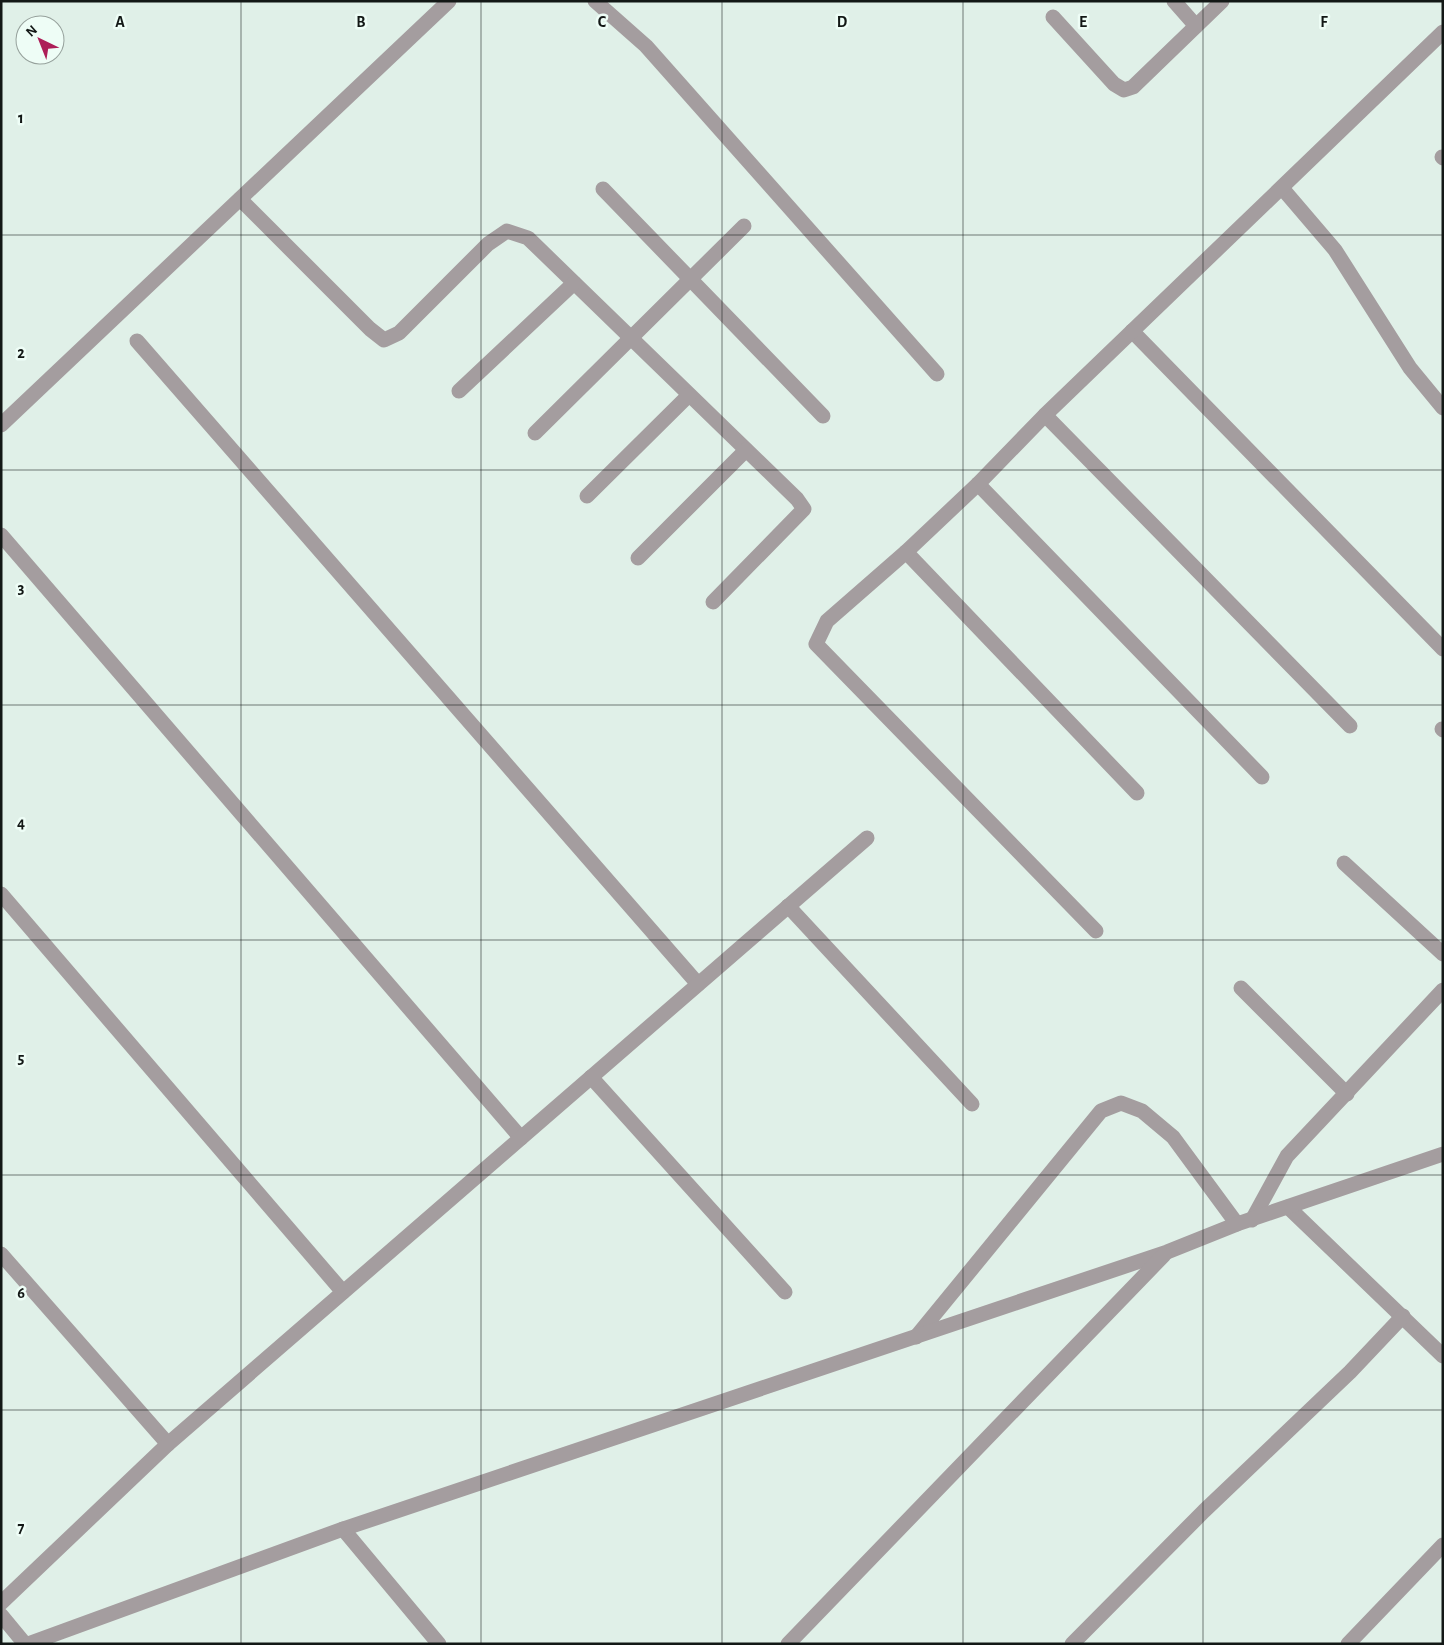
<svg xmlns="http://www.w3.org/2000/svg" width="1444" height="1645" viewBox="0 0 1444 1645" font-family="'Alegreya Sans',sans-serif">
  <rect width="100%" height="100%" fill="#e0f0e8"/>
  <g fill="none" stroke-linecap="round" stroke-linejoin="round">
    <g stroke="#a49d9f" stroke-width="15">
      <path d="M 595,1 L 646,46 L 937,374"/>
      <path d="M 1174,1 L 1196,26"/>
      <path d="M 1053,17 L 1114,84 L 1124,90 L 1133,87 L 1222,1"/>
      <path d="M 1442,157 L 1443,158"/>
      <path d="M 1282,188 L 1335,250 L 1410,368 L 1443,408"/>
      <path d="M 603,189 L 823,416"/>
      <path d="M 240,199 L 370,329 L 384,340 L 399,333 L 488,244 L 507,231 L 528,238 L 797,499 L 804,509 L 713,602"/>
      <path d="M 1132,331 L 1443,649"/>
      <path d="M 137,341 L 698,984"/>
      <path d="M 459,391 L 574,283"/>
      <path d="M 1045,415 L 1350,726"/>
      <path d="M 1,425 L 449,1"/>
      <path d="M 535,433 L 744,226"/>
      <path d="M 978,484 L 1262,777"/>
      <path d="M 587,496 L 689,395"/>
      <path d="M 1,535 L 521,1138"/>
      <path d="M 906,552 L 1137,793"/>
      <path d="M 638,558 L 746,450"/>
      <path d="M 1442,729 L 1443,730"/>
      <path d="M 1344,863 L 1443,954"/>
      <path d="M 1,894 L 343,1292"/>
      <path d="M 788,906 L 972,1104"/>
      <path d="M 1096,931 L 816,644 L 827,621 L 906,552 L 978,484 L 1045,415 L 1443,32"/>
      <path d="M 1241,988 L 1347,1094"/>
      <path d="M 591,1077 L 785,1292"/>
      <path d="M 1288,1207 L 1443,1356"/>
      <path d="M 1252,1220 L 1287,1156 L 1443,990"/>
      <path d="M 1,1254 L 168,1444"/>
      <path d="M 916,1337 L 1101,1111 L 1121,1103 L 1142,1111 L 1173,1137 L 1237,1224"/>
      <path d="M 343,1529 L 439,1644"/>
      <path d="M 1,1603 L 168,1444 L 867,838"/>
      <path d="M 1,1615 L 25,1644"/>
      <path d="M 28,1644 L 343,1529 L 1167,1252 L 1237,1224 L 1443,1154"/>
      <path d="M 788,1644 L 1164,1255"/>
      <path d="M 1072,1644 L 1204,1511 L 1350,1372 L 1403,1316"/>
      <path d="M 1348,1644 L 1443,1545"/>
    </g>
  </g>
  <path fill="none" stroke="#131816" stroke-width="1" stroke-opacity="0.55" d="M 241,1 L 241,1644M 481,1 L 481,1644M 722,1 L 722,1644M 963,1 L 963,1644M 1203,1 L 1203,1644M 1,235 L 1443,235M 1,470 L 1443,470M 1,705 L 1443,705M 1,940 L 1443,940M 1,1175 L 1443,1175M 1,1410 L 1443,1410"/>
  <g font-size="16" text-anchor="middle" font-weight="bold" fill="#131816" stroke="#eefdf6" stroke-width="5" stroke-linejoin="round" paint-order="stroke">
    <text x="120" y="27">A</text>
    <text x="361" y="27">B</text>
    <text x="602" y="27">C</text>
    <text x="842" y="27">D</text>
    <text x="1083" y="27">E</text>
    <text x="1324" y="27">F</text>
    <text x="21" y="123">1</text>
    <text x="21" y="358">2</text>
    <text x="21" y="593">3</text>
    <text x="21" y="828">4</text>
    <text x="21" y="1063">5</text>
    <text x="21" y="1298">6</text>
    <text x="21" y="1533">7</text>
  </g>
  <rect width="1444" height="1645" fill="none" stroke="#131816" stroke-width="5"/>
  <g transform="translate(40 40) rotate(317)"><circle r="24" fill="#eefdf6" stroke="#96a19c"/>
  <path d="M0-4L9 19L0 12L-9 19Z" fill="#ad1e58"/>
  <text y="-8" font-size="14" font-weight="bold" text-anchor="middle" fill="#131816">N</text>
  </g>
</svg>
